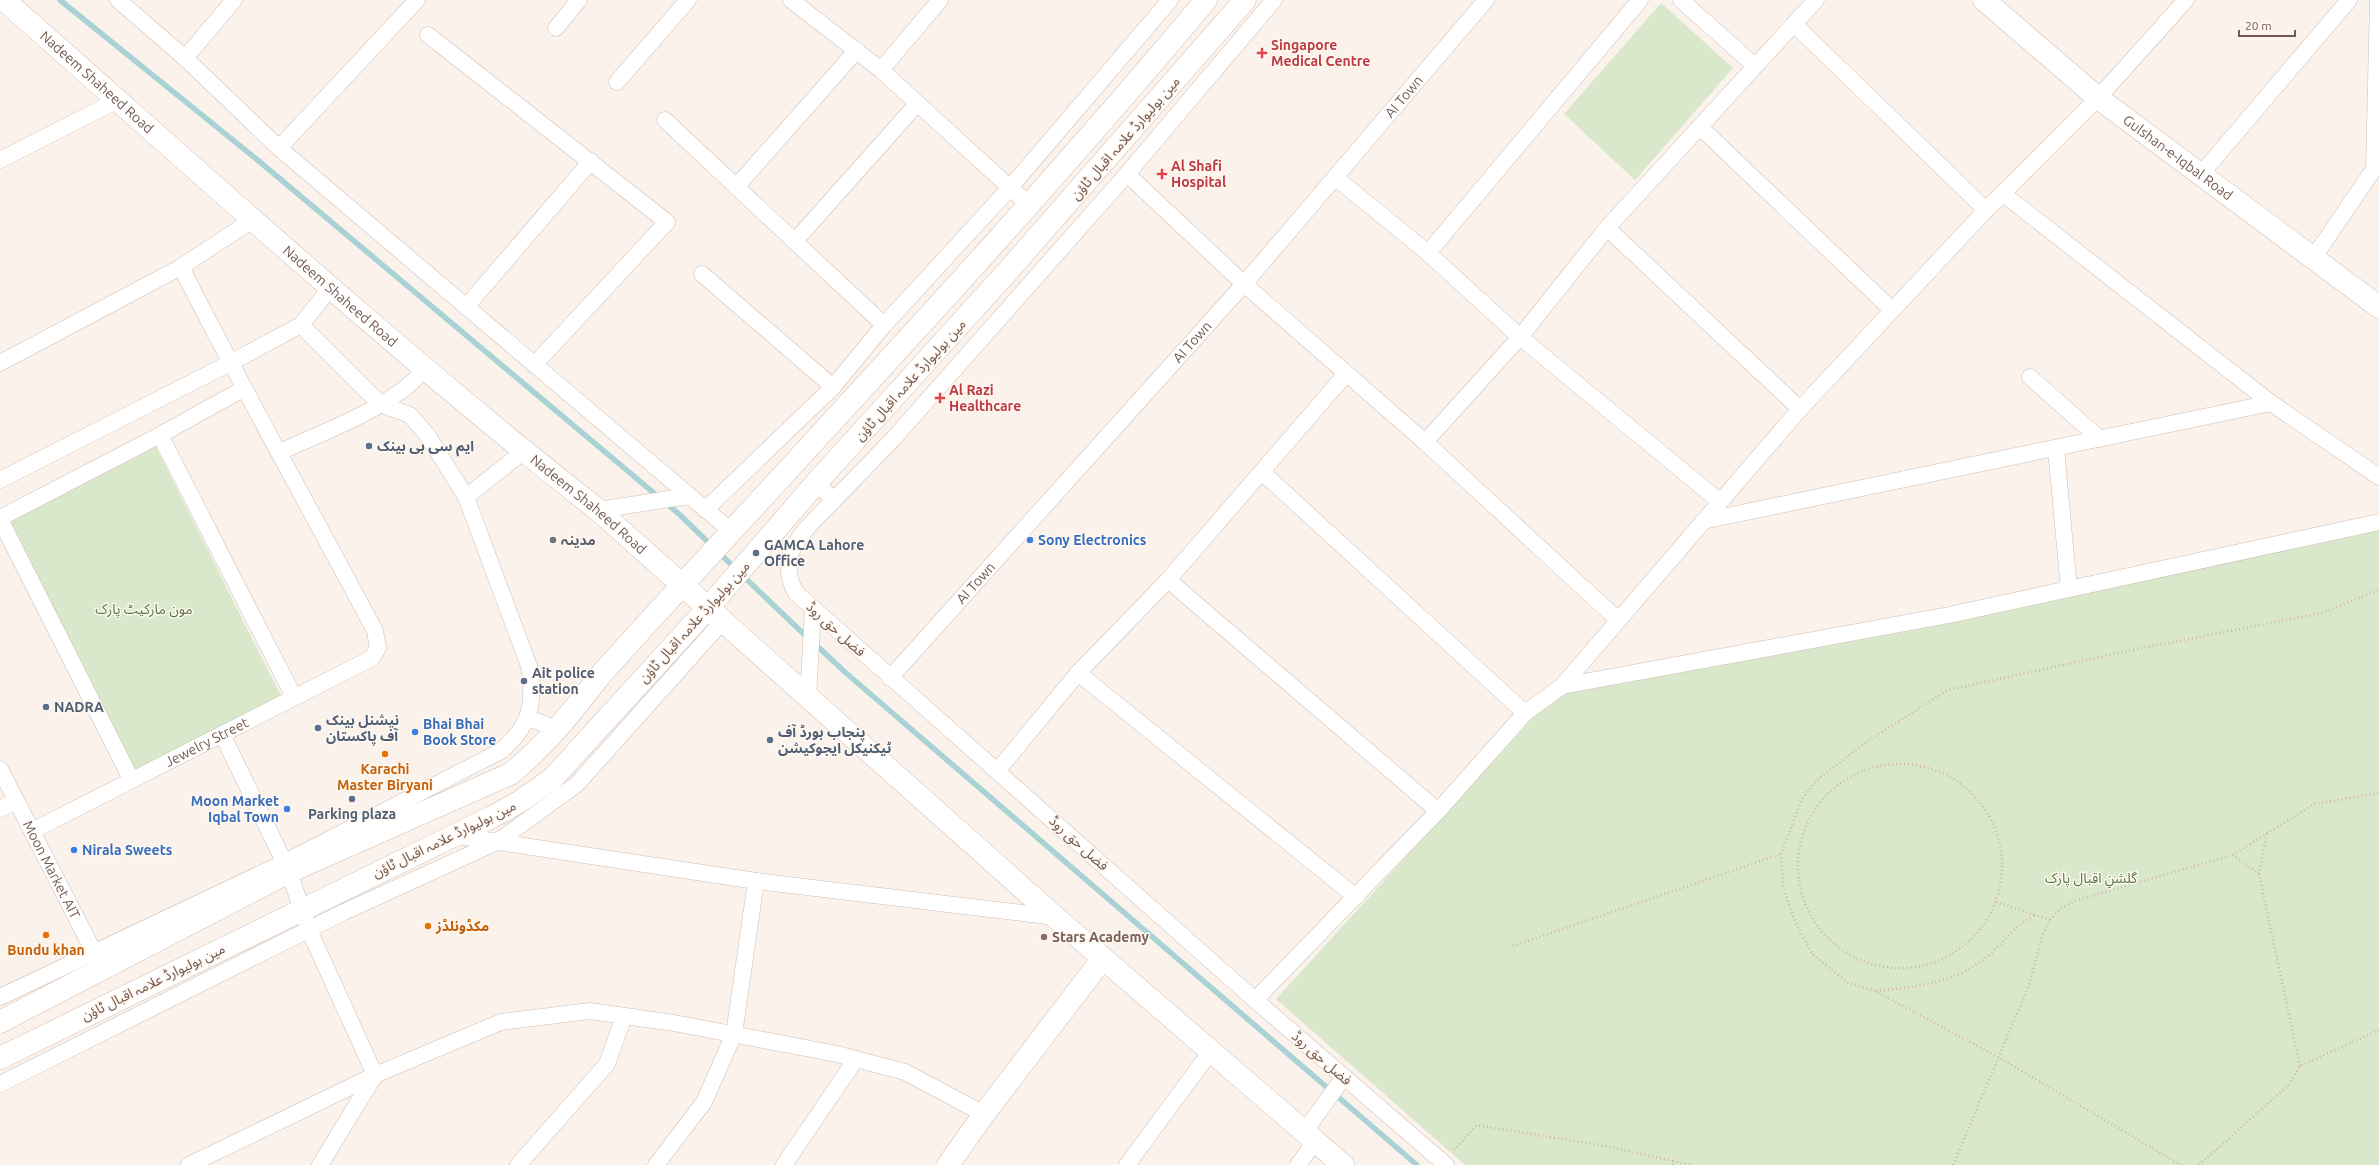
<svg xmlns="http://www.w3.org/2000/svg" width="2379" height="1165" viewBox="0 0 2379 1165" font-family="Ubuntu,'Noto Sans Arabic',sans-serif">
  <rect width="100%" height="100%" fill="#fbf3eb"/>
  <g fill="#d9e8ca">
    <path d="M 1661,3 L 1733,68 L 1635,180 L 1564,114 Z"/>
    <path d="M 156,447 L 281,696 L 132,771 L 7,523 Z"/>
    <path d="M 2379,524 L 2379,1165 L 1465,1165 L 1276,999 L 1562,686 Z"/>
  </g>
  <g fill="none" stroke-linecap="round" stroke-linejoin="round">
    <g stroke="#a8d2d4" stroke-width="5.5">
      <path d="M 60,0 L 260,162 L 680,515 L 713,547"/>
      <path d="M 719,553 L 736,569"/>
      <path d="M 742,575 L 808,638"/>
      <path d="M 815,644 L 846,673 L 1417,1165"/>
    </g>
    <g stroke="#cebdb4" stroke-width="17">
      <g id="street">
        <path d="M 118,0 L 185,58 L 279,148 L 731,531"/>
        <path d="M 791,0 L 881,70 L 1029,205"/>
        <path d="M 1681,0 L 1755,66"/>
        <path d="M 1794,24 L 1986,210"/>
        <path d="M 556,28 L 579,0"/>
        <path d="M 428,35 L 667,222 L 534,365"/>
        <path d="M 185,58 L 234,0"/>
        <path d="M 881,70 L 940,0"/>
        <path d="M 617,82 L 688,0"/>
        <path d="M 665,120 L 884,325"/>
        <path d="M 1700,127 L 1892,310"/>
        <path d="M 279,148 L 417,0"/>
        <path d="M 0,160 L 118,100"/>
        <path d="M 2202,173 L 2349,0"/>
        <path d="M 1127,174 L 1274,0"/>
        <path d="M 1336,178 L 1428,253 L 1520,337 L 1719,501"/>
        <path d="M 736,187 L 857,50"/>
        <path d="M 2002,193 L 2271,403 L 2379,477"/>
        <path d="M 1607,228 L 1800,409"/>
        <path d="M 795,241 L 917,104"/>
        <path d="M 1428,253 L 1640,0"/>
        <path d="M 2314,257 L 2374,169 L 2378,0"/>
        <path d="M 702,274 L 833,387"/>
        <path d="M 466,307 L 591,161"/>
        <path d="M 0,363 L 181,267 L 254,219"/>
        <path d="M 2030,377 L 2100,439"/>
        <path d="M 160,435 L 294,697"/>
        <path d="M 1425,442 L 1520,337 L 1607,228 L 1816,0"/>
        <path d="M 2056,449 L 2069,589"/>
        <path d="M 280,452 C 318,434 403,403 424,368"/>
        <path d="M 1262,472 L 1525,713"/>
        <path d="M 0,480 L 230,363 L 301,325 L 331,287"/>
        <path d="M 816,483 L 834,500 L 894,438 L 1127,174 L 1244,284 L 1425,442 L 1617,619"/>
        <path d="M 466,497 L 523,452"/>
        <path d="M 834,500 C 808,528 773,552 796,593 L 1255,1000 L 1446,1165"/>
        <path d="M 598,510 L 689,496"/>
        <path d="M 705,510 L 833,387 L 884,325 L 1009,189 L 1170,0"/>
        <path d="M 0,518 L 160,435 L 243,389"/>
        <path d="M 0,519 L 131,779"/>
        <path d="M 1703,521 L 2271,403"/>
        <path d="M 1168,580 L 1438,811"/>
        <path d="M 1078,673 L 1356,897"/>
        <path id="s1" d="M 890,678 L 1244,284 L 1486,0"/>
        <path d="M 1562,686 L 1949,615 L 2379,522"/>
        <path d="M 808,699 L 813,608"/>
        <path d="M 528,718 L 558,729"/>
        <path d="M 222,734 L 289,872 L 309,930 L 375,1075 L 320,1165"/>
        <path id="s2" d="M 0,769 L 98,960"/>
        <path d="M 998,770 L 1078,673 L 1168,580 L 1346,374"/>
        <path d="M 0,809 L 16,801"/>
        <path id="s3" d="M 32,831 L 372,658 L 378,648 L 375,631 C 311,510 243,390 181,267"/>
        <path d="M 452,835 L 756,881 L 1055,917"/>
        <path d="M 0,997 L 285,862 L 501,751 C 531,725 535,704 529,666 L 466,497 L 428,436 L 410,415 L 380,404 L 301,325"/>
        <path d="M 1255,1000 L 1438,811 L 1525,713 L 1562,686 L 1800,409 L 1986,210 L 2098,98 L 2186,0"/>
        <path d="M 0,1084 L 344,912 L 497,842 L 577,784 L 722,622"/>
        <path d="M 1304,1132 L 1344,1077"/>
        <path d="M 189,1165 L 375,1075 L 501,1022 L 590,1011 L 674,1023 L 837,1054 L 905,1072 L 984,1114"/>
        <path d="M 518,1165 L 607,1064 L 624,1016"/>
        <path d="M 656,1165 L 704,1102 L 734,1034 L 756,881"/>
        <path d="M 784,1165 L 856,1059"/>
        <path d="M 1127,1165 L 1211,1051"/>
        <path d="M 1298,1165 L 1315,1141"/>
      </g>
    </g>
    <g stroke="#d1bcb2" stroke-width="23">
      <g id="secondary">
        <path id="s4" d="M 4,0 C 200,172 393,349 598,510 L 1055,917 L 1343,1165"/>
        <path id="s5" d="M 1984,0 L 2098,98 L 2379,307"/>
        <path d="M 0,1022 L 289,872 L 510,774 C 547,745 574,709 603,672 C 805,449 1013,231 1206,0"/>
        <path d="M 0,1058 L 492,817 L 519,802 L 552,779 L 708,608 L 816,483 L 1007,272 L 1245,0"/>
        <path d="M 948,1165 L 984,1114 L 1103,958"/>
      </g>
    </g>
    <g stroke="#d3b4a8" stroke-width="2.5" stroke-dasharray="1 3" stroke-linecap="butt">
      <circle cx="1900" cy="866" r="102"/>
      <path d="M 2233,855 L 2314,804 L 2379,793"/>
      <path d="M 2259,874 L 2267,833"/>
      <path d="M 1996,902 L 2050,920"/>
      <path d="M 1513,946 L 1781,854"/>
      <path d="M 1876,991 C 1917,987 1956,983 1989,955 C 2007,940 2011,928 2035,915"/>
      <path d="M 1454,1150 L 1477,1125 L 1605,1146 L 1673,1161"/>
      <path d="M 1673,1165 L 1673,1161 L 1690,1165"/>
      <path d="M 1953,1165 L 2029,985 L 2043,933 L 2050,920 L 2061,908 L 2077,900 L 2233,855 L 2259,874 L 2300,1066"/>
      <path d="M 2181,1165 L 1998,1057 L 1875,991 L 1847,982 L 1812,954 L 1794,919 L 1783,886 L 1781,854 L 1802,799 L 1817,780 L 1869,740 L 1948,690 L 2132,650 L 2322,613 L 2379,590"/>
      <path d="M 2199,1165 L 2288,1086 L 2300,1066 L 2379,1030"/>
    </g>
    <use href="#street" stroke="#fff" stroke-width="16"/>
    <use href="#secondary" stroke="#fff" stroke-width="22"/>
  </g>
  <g fill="#e0444e" stroke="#fef8f1" stroke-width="1.5">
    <path d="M1260 47h4v4h4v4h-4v4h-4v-4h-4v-4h4z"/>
    <path d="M1160 168h4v4h4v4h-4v4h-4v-4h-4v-4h4z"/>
    <path d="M938 392h4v4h4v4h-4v4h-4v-4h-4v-4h4z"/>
  </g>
  <g fill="#5c6f8a" stroke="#fef8f1" stroke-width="1.5">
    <circle cx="369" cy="446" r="4"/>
    <circle cx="756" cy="553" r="4"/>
    <circle cx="524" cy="681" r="4"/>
    <circle cx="46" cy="707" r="4"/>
    <circle cx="318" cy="728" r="4"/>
    <circle cx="770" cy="740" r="4"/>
    <circle cx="352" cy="799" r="4"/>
  </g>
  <circle fill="#6b7280" stroke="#fef8f1" stroke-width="1.5" cx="553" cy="540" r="4"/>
  <g fill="#3f7fe0" stroke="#fef8f1" stroke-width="1.5">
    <circle cx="1030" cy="540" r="4"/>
    <circle cx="415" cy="732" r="4"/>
    <circle cx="287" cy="809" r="4"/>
    <circle cx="74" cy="850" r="4"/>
  </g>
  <g fill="#e8710a" stroke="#fef8f1" stroke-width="1.5">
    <circle cx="385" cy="754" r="4"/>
    <circle cx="428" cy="926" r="4"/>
    <circle cx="46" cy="935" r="4"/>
  </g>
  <circle fill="#8d6e63" stroke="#fef8f1" stroke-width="1.5" cx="1044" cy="937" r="4"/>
  <g text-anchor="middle" stroke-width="3" stroke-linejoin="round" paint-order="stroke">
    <g font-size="14" font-weight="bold" fill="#be3a42" stroke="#fef8f1" text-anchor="start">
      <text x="1271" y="50">Singapore<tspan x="1271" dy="16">Medical Centre</tspan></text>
      <text x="1171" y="171">Al Shafi<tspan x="1171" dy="16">Hospital</tspan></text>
      <text x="949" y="395">Al Razi<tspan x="949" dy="16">Healthcare</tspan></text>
    </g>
    <g font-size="14" fill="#745950" stroke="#fef8f1">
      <text dy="5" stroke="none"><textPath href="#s4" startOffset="124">Nadeem Shaheed Road</textPath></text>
      <text dy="5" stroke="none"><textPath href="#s1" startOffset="776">AI Town</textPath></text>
      <text transform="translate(1125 138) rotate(-49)" y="5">مین بولیوارڈ علامہ اقبال ٹاؤن</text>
      <text dy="5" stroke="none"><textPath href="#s5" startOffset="250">Gulshan-e-Iqbal Road</textPath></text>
      <text dy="5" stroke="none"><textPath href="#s4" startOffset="448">Nadeem Shaheed Road</textPath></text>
      <text dy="5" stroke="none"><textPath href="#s1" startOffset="452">AI Town</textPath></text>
      <text transform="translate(910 380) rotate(-48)" y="5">مین بولیوارڈ علامہ اقبال ٹاؤن</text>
      <text dy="5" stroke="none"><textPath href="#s4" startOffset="772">Nadeem Shaheed Road</textPath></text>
      <text dy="5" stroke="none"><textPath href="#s1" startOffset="128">AI Town</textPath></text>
      <text transform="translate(694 622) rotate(-48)" y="5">مین بولیوارڈ علامہ اقبال ٹاؤن</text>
      <text transform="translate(836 629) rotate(42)" y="5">فضل حق روڈ</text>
      <text dy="5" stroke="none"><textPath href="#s3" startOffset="196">Jewelry Street</textPath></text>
      <text transform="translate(444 839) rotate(-26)" y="5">مین بولیوارڈ علامہ اقبال ٹاؤن</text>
      <text transform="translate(1079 843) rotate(42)" y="5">فضل حق روڈ</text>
      <text dy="5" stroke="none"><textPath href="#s2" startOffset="113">Moon Market AIT</textPath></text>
      <text transform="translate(153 982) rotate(-26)" y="5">مین بولیوارڈ علامہ اقبال ٹاؤن</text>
      <text transform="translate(1322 1058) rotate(41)" y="5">فضل حق روڈ</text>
    </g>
    <g font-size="14" font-weight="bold" fill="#4e5e75" stroke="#fef8f1" text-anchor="start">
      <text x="377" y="451">ایم سی بی بینک</text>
      <text x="764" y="550">GAMCA Lahore<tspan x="764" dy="16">Office</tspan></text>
      <text x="532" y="678">Ait police<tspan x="532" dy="16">station</tspan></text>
      <text x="54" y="712">NADRA</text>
      <text x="326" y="725">نیشنل بینک<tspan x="326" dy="16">آف پاکستان</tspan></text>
      <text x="778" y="737">پنجاب بورڈ آف<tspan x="778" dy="16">ٹیکنیکل ایجوکیشن</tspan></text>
      <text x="352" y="819" text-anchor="middle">Parking plaza</text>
    </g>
    <g font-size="14" font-weight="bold" fill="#5b616d" stroke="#fef8f1" text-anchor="start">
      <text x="561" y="545">مدینہ</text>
    </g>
    <g font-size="14" font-weight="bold" fill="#366cbe" stroke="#fef8f1" text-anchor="start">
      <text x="1038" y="545">Sony Electronics</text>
      <text x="423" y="729">Bhai Bhai<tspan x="423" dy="16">Book Store</tspan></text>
      <text x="279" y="806" text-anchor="end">Moon Market<tspan x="279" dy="16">Iqbal Town</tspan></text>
      <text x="82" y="855">Nirala Sweets</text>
    </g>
    <g font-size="14" fill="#5c7849" stroke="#fef8f1">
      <text x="144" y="614">مون مارکیٹ پارک</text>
      <text x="2091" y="883">گلشنِ اقبال پارک</text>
    </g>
    <g font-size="14" font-weight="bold" fill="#c56008" stroke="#fef8f1">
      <text x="385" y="774">Karachi<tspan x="385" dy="16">Master Biryani</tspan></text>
      <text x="436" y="931" text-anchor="start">مکڈونلڈز</text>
      <text x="46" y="955">Bundu khan</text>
    </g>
    <g font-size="14" font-weight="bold" fill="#785e54" stroke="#fef8f1" text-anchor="start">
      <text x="1052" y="942">Stars Academy</text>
    </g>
  </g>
  <path d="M2239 30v6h56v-6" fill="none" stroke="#745950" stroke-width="2"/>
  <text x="2245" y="30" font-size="12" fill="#745950" stroke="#fef8f1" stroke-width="3" paint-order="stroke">20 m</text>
</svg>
